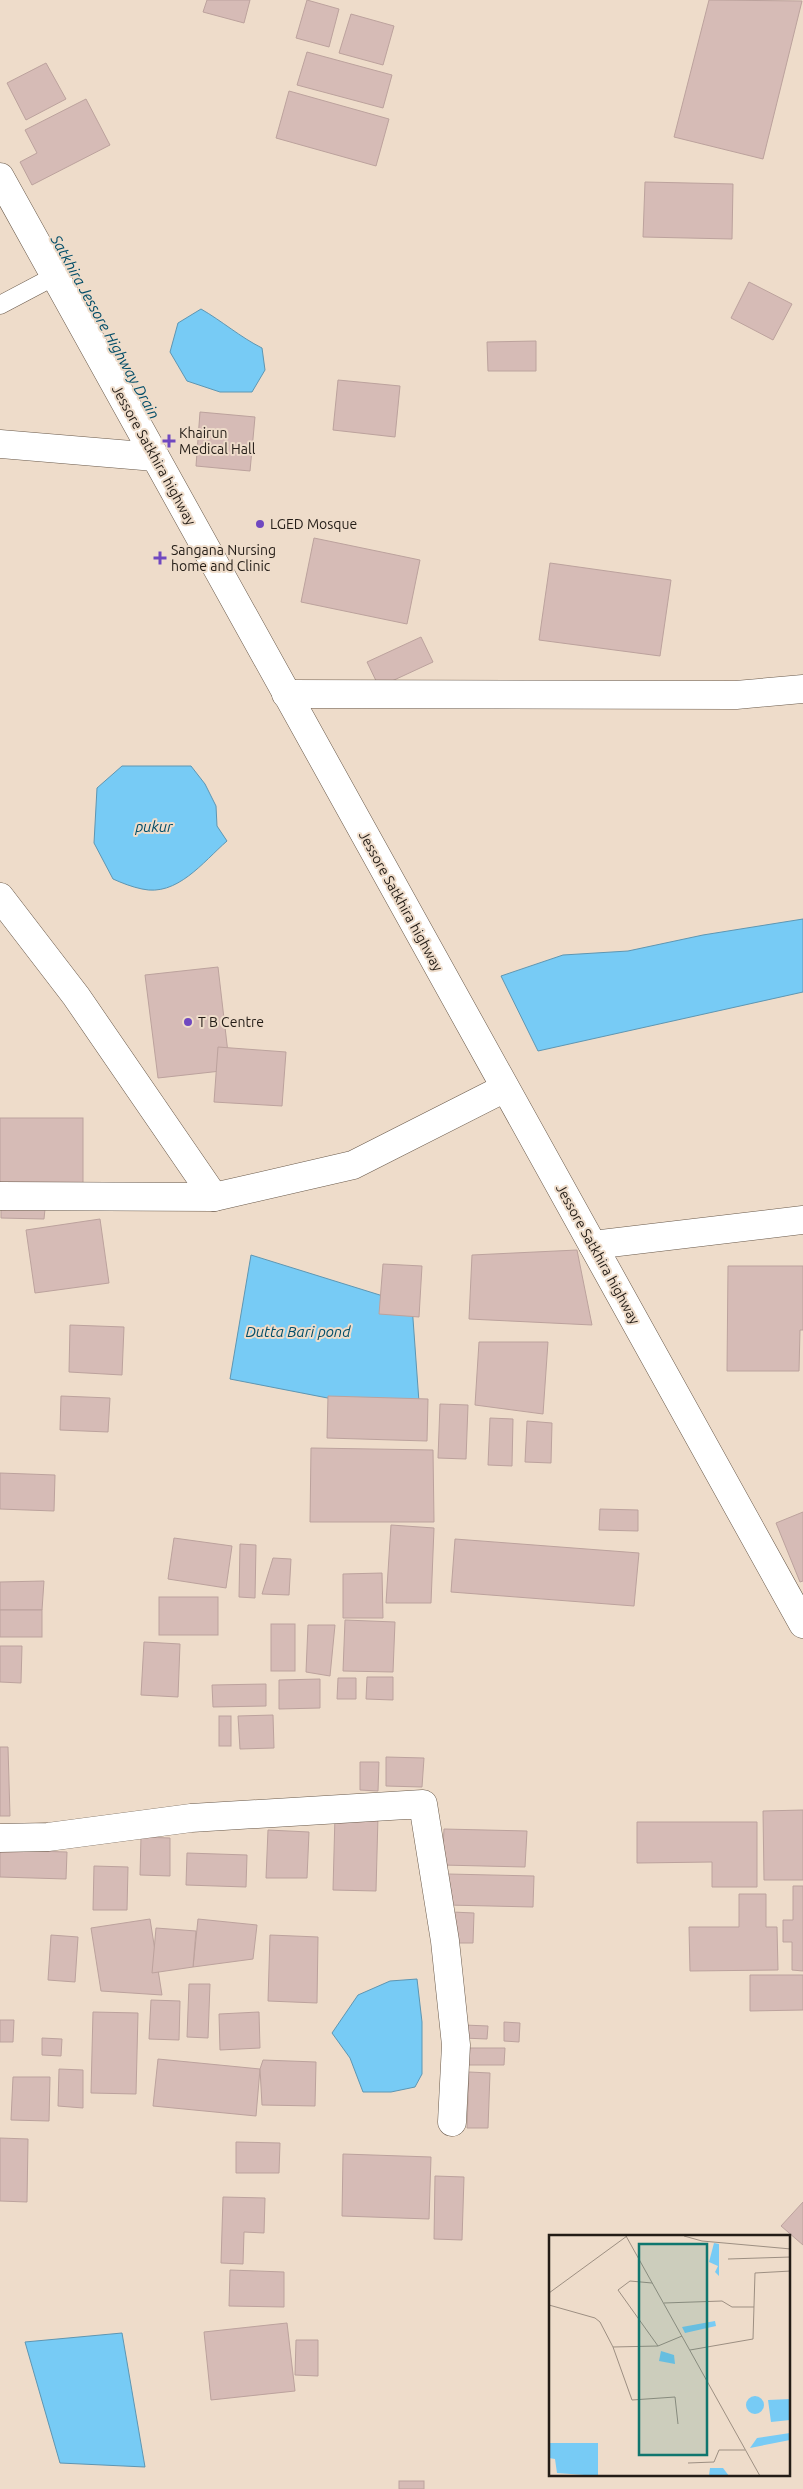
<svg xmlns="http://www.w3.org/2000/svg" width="803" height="2489" viewBox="0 0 803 2489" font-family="Ubuntu,sans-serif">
  <rect width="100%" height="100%" fill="#eedcca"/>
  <g fill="#77cbf5" stroke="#5e96b2">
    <path d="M 201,309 C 222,321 240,337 262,348 L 265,370 L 252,392 L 220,392 L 187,381 L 170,352 L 178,323 Z"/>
    <path d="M 122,766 L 191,766 L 205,784 L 216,806 L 217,826 L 227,841 C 203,862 177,897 142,889 C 132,887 122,883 113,879 L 94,843 L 97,788 Z"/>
    <path d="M 803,919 L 803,992 L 538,1051 L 501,976 L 563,955 L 628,951 L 703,935 Z"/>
    <path d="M 251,1255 L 412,1305 L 420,1416 L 230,1379 Z"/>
    <path d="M 417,1979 L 422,2022 L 422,2074 L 415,2087 L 391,2092 L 363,2092 L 350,2058 L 332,2033 L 358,1995 L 390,1981 Z"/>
    <path d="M 122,2333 L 145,2467 L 60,2463 L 25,2342 Z"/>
  </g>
  <g fill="#d6bbb6" stroke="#bca29d">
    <path d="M 207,0 L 250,0 L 244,23 L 203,12 Z"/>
    <path d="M 307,0 L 339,9 L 329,47 L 296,38 Z"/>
    <path d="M 709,0 L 802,1 L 763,159 L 674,137 Z"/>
    <path d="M 351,14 L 394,26 L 383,65 L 339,53 Z"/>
    <path d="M 307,52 L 392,75 L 383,108 L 297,85 Z"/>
    <path d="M 46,63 L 66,99 L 26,120 L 7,83 Z"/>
    <path d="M 289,91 L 389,119 L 376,166 L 276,138 Z"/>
    <path d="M 86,99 L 110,145 L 32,185 L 20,162 L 37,153 L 25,130 Z"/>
    <path d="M 645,182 L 733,184 L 732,239 L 643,237 Z"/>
    <path d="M 749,282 L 792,304 L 773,340 L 731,318 Z"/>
    <path d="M 536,341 L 536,371 L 488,371 L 487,342 Z"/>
    <path d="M 338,380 L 400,386 L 395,437 L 333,430 Z"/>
    <path d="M 200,412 L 255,417 L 250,471 L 196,466 Z"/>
    <path d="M 314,538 L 420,560 L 407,624 L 301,602 Z"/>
    <path d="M 550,563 L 671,580 L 660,656 L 539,640 Z"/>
    <path d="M 421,637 L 433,662 L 379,687 L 367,662 Z"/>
    <path d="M 218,967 L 230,1070 L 158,1078 L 145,975 Z"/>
    <path d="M 218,1047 L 286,1052 L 282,1106 L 214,1102 Z"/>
    <rect x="0" y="1118" width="83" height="68"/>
    <path d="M 1,1207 L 45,1209 L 44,1219 L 1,1218 Z"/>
    <path d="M 100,1219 L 109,1283 L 35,1293 L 26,1230 Z"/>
    <path d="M 577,1250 L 592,1325 L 469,1319 L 472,1255 Z"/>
    <path d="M 383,1264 L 422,1266 L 419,1317 L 379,1314 Z"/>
    <path d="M 728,1266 L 803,1266 L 803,1330 L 800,1330 L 799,1371 L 727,1371 Z"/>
    <path d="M 70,1325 L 124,1327 L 122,1375 L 69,1372 Z"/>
    <path d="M 479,1342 L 548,1342 L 543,1414 L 475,1405 Z"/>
    <path d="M 61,1396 L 110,1398 L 108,1432 L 60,1430 Z"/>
    <path d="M 328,1396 L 428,1399 L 427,1441 L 327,1438 Z"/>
    <path d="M 440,1404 L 468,1405 L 466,1459 L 438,1458 Z"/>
    <path d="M 490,1418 L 513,1419 L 512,1466 L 488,1465 Z"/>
    <path d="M 527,1421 L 552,1423 L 551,1463 L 525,1462 Z"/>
    <path d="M 311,1448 L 433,1450 L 434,1522 L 310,1522 Z"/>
    <path d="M 0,1473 L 55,1475 L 54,1511 L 0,1509 Z"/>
    <path d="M 600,1509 L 638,1510 L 638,1531 L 599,1530 Z"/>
    <path d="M 803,1512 L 803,1581 L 800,1582 L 776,1523 Z"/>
    <path d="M 391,1525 L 434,1528 L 431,1603 L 386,1603 Z"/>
    <path d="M 174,1538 L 232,1546 L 226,1588 L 168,1579 Z"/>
    <path d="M 455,1539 L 639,1553 L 634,1606 L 451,1592 Z"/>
    <path d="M 240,1544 L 256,1545 L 255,1598 L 239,1597 Z"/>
    <path d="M 273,1558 L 291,1559 L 289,1595 L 262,1594 Z"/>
    <path d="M 382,1573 L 383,1618 L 343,1618 L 343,1574 Z"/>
    <path d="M 44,1581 L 42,1610 L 0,1610 L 0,1582 Z"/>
    <rect x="159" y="1597" width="59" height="38"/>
    <rect x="0" y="1610" width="42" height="27"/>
    <path d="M 345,1620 L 395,1622 L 393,1672 L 343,1671 Z"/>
    <rect x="271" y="1624" width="24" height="47"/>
    <path d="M 308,1625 L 335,1625 L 330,1676 L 306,1672 Z"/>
    <path d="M 144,1642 L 180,1644 L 178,1697 L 141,1695 Z"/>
    <path d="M 0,1646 L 22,1646 L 21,1683 L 0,1682 Z"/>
    <path d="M 367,1677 L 393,1677 L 393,1700 L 366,1699 Z"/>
    <path d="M 338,1678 L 356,1678 L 356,1699 L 337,1699 Z"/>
    <path d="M 320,1679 L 320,1708 L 279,1709 L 279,1680 Z"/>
    <path d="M 266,1684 L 266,1706 L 213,1707 L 212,1685 Z"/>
    <path d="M 273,1715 L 274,1748 L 240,1749 L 238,1716 Z"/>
    <rect x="219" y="1716" width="12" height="30"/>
    <path d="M 0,1747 L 8,1747 L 10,1816 L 0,1816 Z"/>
    <path d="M 386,1757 L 424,1758 L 422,1787 L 386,1786 Z"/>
    <path d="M 360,1762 L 379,1762 L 378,1791 L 360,1790 Z"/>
    <path d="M 803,1810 L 803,1880 L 764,1880 L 763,1811 Z"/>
    <path d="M 335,1815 L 378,1816 L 376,1891 L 333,1890 Z"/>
    <path d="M 637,1822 L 757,1822 L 757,1887 L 712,1887 L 712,1862 L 637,1863 Z"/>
    <path d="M 444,1829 L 527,1831 L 525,1867 L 442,1865 Z"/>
    <path d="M 268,1830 L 309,1832 L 307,1878 L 266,1878 Z"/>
    <path d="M 141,1837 L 170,1838 L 170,1876 L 140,1875 Z"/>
    <path d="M 0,1850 L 67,1852 L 66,1879 L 0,1877 Z"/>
    <path d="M 187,1853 L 247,1855 L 246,1887 L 186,1885 Z"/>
    <path d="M 94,1866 L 128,1867 L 127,1910 L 93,1910 Z"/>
    <path d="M 448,1874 L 534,1876 L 533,1907 L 447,1905 Z"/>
    <path d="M 793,1886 L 803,1886 L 803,1971 L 792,1970 L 792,1942 L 783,1942 L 783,1920 L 793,1920 Z"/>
    <path d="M 739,1894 L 766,1894 L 766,1927 L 777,1927 L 778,1970 L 690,1971 L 689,1927 L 739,1927 Z"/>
    <path d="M 452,1912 L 474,1913 L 473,1943 L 452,1943 Z"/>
    <path d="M 150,1919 L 162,1995 L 101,1991 L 91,1928 Z"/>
    <path d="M 198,1919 L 257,1925 L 253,1959 L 193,1967 Z"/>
    <path d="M 156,1928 L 196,1931 L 193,1967 L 152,1973 Z"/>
    <path d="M 51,1935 L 78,1937 L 75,1982 L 48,1980 Z"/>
    <path d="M 270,1935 L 318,1937 L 317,2003 L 268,2001 Z"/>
    <path d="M 750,1975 L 803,1975 L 803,2010 L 750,2011 Z"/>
    <path d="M 189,1984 L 210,1984 L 208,2038 L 187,2037 Z"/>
    <path d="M 151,2000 L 180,2001 L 179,2040 L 149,2039 Z"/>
    <path d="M 93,2012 L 138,2013 L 136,2094 L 91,2093 Z"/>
    <path d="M 259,2012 L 260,2048 L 220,2050 L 219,2014 Z"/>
    <path d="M 0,2020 L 14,2020 L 13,2042 L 0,2042 Z"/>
    <path d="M 504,2022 L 520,2023 L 519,2042 L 504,2041 Z"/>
    <path d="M 464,2025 L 488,2026 L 487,2039 L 463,2038 Z"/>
    <path d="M 42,2038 L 62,2039 L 61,2056 L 42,2055 Z"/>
    <path d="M 468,2048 L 505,2048 L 504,2065 L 467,2065 Z"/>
    <path d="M 158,2059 L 260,2069 L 256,2116 L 153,2106 Z"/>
    <path d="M 263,2060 L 316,2062 L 315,2106 L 262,2105 L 260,2069 Z"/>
    <path d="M 59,2069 L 83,2070 L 83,2108 L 58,2106 Z"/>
    <path d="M 469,2072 L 490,2073 L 488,2128 L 467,2128 Z"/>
    <path d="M 13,2077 L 50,2077 L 49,2121 L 11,2120 Z"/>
    <path d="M 0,2138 L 28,2139 L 27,2202 L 0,2201 Z"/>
    <path d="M 236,2142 L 280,2143 L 279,2173 L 236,2173 Z"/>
    <path d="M 343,2154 L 431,2157 L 429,2219 L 342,2216 Z"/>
    <path d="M 435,2176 L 464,2177 L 462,2240 L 434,2239 Z"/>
    <path d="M 223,2197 L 265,2198 L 264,2233 L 244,2232 L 243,2264 L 221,2263 Z"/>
    <path d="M 803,2202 L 803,2245 L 781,2226 Z"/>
    <path d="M 230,2270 L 284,2272 L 284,2307 L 229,2306 Z"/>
    <path d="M 287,2323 L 295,2391 L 211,2400 L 204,2332 Z"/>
    <path d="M 296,2340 L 318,2340 L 318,2376 L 295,2375 Z"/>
    <rect x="399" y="2481" width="25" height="8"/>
  </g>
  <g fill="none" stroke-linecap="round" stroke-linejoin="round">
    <g stroke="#69594a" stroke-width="19">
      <path id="lane" d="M 0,305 L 55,276"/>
    </g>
    <g stroke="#69594a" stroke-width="29">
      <g id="street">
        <path d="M 286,694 L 736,695 L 803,689"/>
        <path d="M 0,1196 L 214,1197 L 353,1165 L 505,1088"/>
        <path d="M 593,1245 L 803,1220"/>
        <path d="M 0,1838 L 48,1837 L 191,1818 L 423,1804 L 445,1941 L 456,2045 L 452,2122"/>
      </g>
    </g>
    <g stroke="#69594a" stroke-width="29">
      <g id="secondary">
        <path d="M 0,444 L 155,457"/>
        <path d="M 0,897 L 76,996 L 214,1197"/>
      </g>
    </g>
    <g stroke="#69594a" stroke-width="29">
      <path id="highway" d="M 0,177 L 803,1624"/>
    </g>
    <use href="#lane" stroke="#fff" stroke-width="18"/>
    <use href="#street" stroke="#fff" stroke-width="28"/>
    <use href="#secondary" stroke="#fff" stroke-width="28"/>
    <use href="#highway" stroke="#fff" stroke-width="28"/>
  </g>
  <g fill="#7048c0" stroke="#eedcca" stroke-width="2">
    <path d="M166.5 433.5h5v5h5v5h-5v5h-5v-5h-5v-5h5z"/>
    <circle cx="260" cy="524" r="5"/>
    <path d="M157.5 550.5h5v5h5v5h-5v5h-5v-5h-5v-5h5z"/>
    <circle cx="188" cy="1022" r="5"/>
  </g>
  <g text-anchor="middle" stroke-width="4" stroke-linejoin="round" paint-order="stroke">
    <g font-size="14" fill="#231c16" stroke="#eedcca" text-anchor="start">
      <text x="179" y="438">Khairun<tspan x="179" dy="16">Medical Hall</tspan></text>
      <text x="270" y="529">LGED Mosque</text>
      <text x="171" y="555">Sangana Nursing<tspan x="171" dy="16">home and Clinic</tspan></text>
      <text x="198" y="1027">T B Centre</text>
    </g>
    <g font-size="14" fill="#231c16" stroke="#eedcca">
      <text transform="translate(154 455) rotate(61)" y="5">Jessore Satkhira highway</text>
      <text transform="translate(401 901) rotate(61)" y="5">Jessore Satkhira highway</text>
      <text transform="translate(598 1254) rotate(61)" y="5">Jessore Satkhira highway</text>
    </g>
    <g font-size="15" font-style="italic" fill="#024d68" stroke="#eedcca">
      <text transform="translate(105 327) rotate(61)" y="5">Satkhira Jessore Highway Drain</text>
      <text x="154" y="832">pukur</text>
      <text x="298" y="1337">Dutta Bari pond</text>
    </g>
  </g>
  <g transform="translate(549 2235)">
    <rect width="241" height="241" fill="#eedcca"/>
    <path d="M 165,8 L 170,9 L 170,41 L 166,37 L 169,31 L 160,27 ZM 166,86 L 167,91 L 136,98 L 133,92 ZM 112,116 L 125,120 L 126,129 L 110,126 ZM197 170a9 9 0 1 1 18 0a9 9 0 1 1-18 0ZM 242,164 L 241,185 L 222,187 L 219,165 ZM 241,198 L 241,205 L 201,213 L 208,203 ZM 0,208 L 49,208 L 49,241 L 8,238 L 6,224 L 0,223 ZM 161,233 L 174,233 L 180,241 L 160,241 Z" fill="#77cbf5"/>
    <path fill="none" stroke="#9d8f82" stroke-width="1" d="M 77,1 L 211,241M 135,1 L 153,6 L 242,14M 179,24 L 242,22M 103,48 L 81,46 L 69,55 L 109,111M 0,58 L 78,1M 115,68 L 173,66 L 183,72 L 205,72M 0,70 L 46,83 L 51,87 L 64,112M 141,115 L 204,104 L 206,38 L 242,36M 129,189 L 126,162 L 83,165 L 64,112 L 109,111 L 133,101M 139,228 L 165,227 L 170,215 L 196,215"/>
    <path fill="#0f766e" fill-opacity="0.15" stroke="#0f766e" stroke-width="2.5" d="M 90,9 L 158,9 L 158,220 L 90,220 Z"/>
    <rect width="241" height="241" fill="none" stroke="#231c16" stroke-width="2.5"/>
  </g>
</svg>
